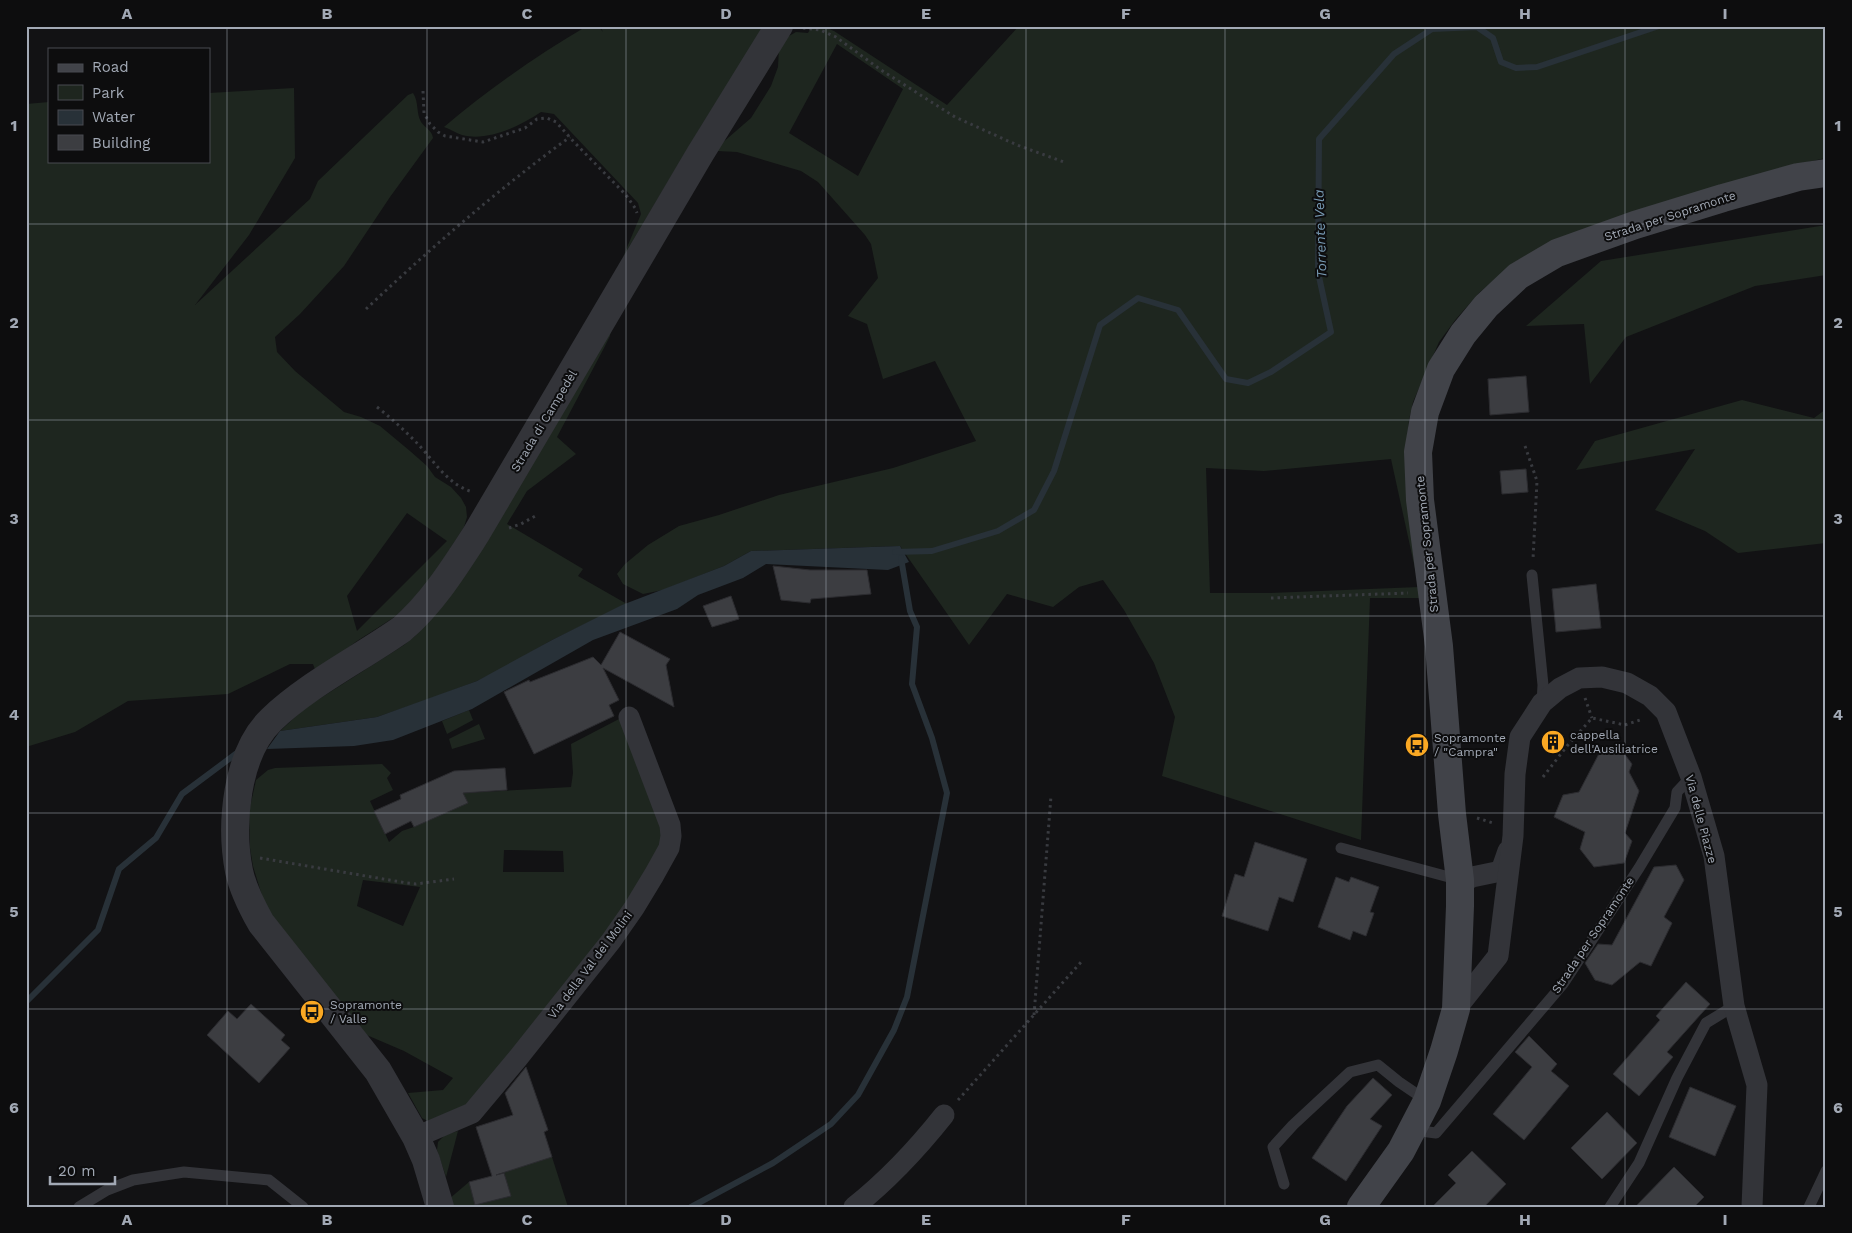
<svg xmlns="http://www.w3.org/2000/svg" width="1852" height="1233" viewBox="0 0 1852 1233" font-family="'Work Sans',sans-serif">
  <rect width="100%" height="100%" fill="#121214"/>
  <g fill="#1e261f" fill-rule="evenodd">
    <path d="M 587,26 L 598,26 L 603,32 L 600,26 L 764,26 L 700,128 L 623,257 L 641,214 L 638,203 L 554,114 L 541,112 C 520,126 488,142 462,135 C 456,133 450,129 444,127 C 489,89 536,56 587,26 Z"/>
    <path d="M 812,26 L 822,26 L 834,31 L 947,105 L 1019,26 L 1826,26 L 1826,158 L 1780,168 L 1518,260 L 1480,292 L 1456,319 L 1439,342 L 1413,402 L 1409,420 L 1407,439 L 1422,598 L 1370,598 L 1361,840 L 1162,776 L 1175,717 L 1154,663 L 1124,610 L 1103,580 L 1079,587 L 1053,607 L 1007,594 L 969,645 L 900,546 L 751,551 L 724,566 L 663,590 L 643,594 L 623,584 L 617,574 L 625,564 L 648,545 L 679,526 L 719,515 L 779,495 L 893,468 L 976,441 L 935,361 L 883,379 L 867,324 L 848,316 L 878,278 L 871,244 L 865,235 L 818,182 L 801,171 L 737,152 L 717,151 L 721,144 L 751,118 L 771,86 L 778,67 L 779,47 L 789,36 L 796,32 L 808,33 ZM 837,44 L 903,89 L 858,176 L 789,133 ZM 1391,459 L 1419,587 L 1270,593 L 1210,593 L 1206,468 L 1264,471 Z"/>
    <path d="M 294,88 L 295,158 L 249,235 L 195,305 L 310,199 L 318,181 L 408,95 L 413,93 C 419,102 416,113 421,122 C 425,128 432,130 433,138 L 390,197 L 344,266 L 300,314 L 275,337 L 277,352 L 295,371 L 344,412 L 361,417 L 380,426 L 410,451 L 427,466 L 435,477 L 451,487 L 461,498 L 466,507 L 467,517 L 464,527 L 432,577 L 405,608 L 393,618 L 357,641 L 316,672 L 313,664 L 290,664 L 228,694 L 128,701 L 75,732 L 26,747 L 26,104 L 49,102 L 49,161 L 209,161 L 209,93 ZM 407,513 L 447,541 L 357,631 L 347,596 Z"/>
    <path d="M 1826,225 L 1826,275 L 1755,286 L 1626,337 L 1590,384 L 1584,324 L 1526,326 L 1601,261 Z"/>
    <path d="M 611,329 L 610,336 L 604,348 L 557,437 L 576,454 L 527,491 L 507,524 L 583,569 L 578,576 L 627,604 L 552,640 L 498,671 L 477,681 L 432,698 L 377,717 L 280,731 L 305,708 L 404,645 L 415,636 Z"/>
    <path d="M 1742,400 L 1814,418 L 1826,409 L 1826,543 L 1738,553 L 1705,531 L 1655,510 L 1695,449 L 1576,470 L 1595,441 Z"/>
    <path d="M 469,710 L 473,720 L 447,734 L 442,721 Z"/>
    <path d="M 619,719 L 622,719 L 662,816 L 661,845 L 612,928 L 472,1102 L 428,1121 L 422,1118 L 408,1093 L 443,1090 L 453,1078 L 404,1051 L 362,1033 L 311,970 L 269,911 L 263,899 L 253,866 L 250,848 L 249,812 L 256,780 L 268,770 L 275,768 L 382,764 L 391,773 L 387,778 L 393,790 L 370,801 L 389,842 L 402,831 L 414,827 L 467,803 L 463,793 L 571,787 L 573,773 L 571,744 ZM 504,850 L 563,851 L 564,872 L 503,872 ZM 363,880 L 420,887 L 403,926 L 357,906 Z"/>
    <path d="M 479,724 L 485,739 L 452,749 L 449,739 Z"/>
    <path d="M 458,1131 L 446,1177 L 437,1150 L 438,1142 L 445,1135 Z"/>
    <path d="M 552,1157 L 568,1207 L 451,1207 L 449,1199 L 469,1182 L 475,1205 L 510,1196 L 504,1172 Z"/>
  </g>
  <path fill="#283138" d="M 900,546 L 909,562 L 888,570 L 766,564 L 743,578 L 698,595 L 677,609 L 593,640 L 472,709 L 393,740 L 354,746 L 267,749 L 280,731 L 377,717 L 477,681 L 552,640 L 622,605 L 724,566 L 751,551 Z"/>
  <g fill="none" stroke-linecap="round" stroke-linejoin="round">
    <g stroke="#283138" stroke-width="6">
      <path d="M 895,552 L 932,551 L 998,531 L 1034,510 L 1054,471 L 1100,325 L 1138,298 L 1178,310 L 1226,379 L 1248,383 L 1271,372 L 1331,332 L 1318,272 L 1319,139 L 1394,54 L 1432,29 L 1477,27 L 1493,38 L 1501,62 L 1516,68 L 1537,67 L 1659,26"/>
      <path d="M 26,1002 L 98,930 L 119,869 L 156,838 L 182,794 L 237,753"/>
      <path d="M 691,1207 L 773,1163 L 831,1124 L 858,1095 L 894,1030 L 907,997 L 947,793 L 932,738 L 912,684 L 917,627 L 910,611 L 901,558"/>
    </g>
  </g>
  <g fill="#3c3d41" stroke="#2c2c30">
    <path d="M 1526,376 L 1529,412 L 1490,415 L 1488,379 Z"/>
    <path d="M 1526,469 L 1528,492 L 1502,494 L 1500,471 Z"/>
    <path d="M 773,566 L 810,570 L 867,570 L 871,594 L 811,599 L 810,603 L 781,600 Z"/>
    <path d="M 1596,584 L 1601,628 L 1556,632 L 1552,589 Z"/>
    <path d="M 731,596 L 739,619 L 712,627 L 703,606 Z"/>
    <path d="M 620,632 L 670,659 L 666,665 L 674,707 L 603,668 L 619,700 L 609,705 L 614,716 L 534,754 L 504,692 L 529,680 L 530,682 L 593,657 L 601,665 Z"/>
    <path d="M 1603,746 L 1620,748 L 1632,764 L 1629,772 L 1639,791 L 1625,833 L 1632,841 L 1624,863 L 1594,867 L 1580,849 L 1585,832 L 1554,817 L 1563,795 L 1579,792 Z"/>
    <path d="M 505,768 L 507,790 L 463,793 L 468,803 L 414,827 L 411,821 L 385,834 L 374,811 L 401,799 L 400,795 L 454,771 Z"/>
    <path d="M 1255,842 L 1307,859 L 1293,902 L 1279,897 L 1268,931 L 1222,916 L 1235,874 L 1244,877 Z"/>
    <path d="M 1676,865 L 1684,880 L 1664,917 L 1672,923 L 1651,966 L 1640,962 L 1612,985 L 1595,980 L 1585,963 L 1598,944 L 1612,945 L 1654,867 Z"/>
    <path d="M 1336,877 L 1349,882 L 1351,877 L 1379,887 L 1370,912 L 1374,913 L 1366,936 L 1353,931 L 1350,940 L 1318,927 Z"/>
    <path d="M 1686,982 L 1710,1004 L 1667,1052 L 1673,1057 L 1639,1096 L 1613,1074 L 1660,1020 L 1656,1016 Z"/>
    <path d="M 251,1004 L 285,1035 L 281,1040 L 290,1048 L 259,1083 L 207,1035 L 228,1011 L 237,1019 Z"/>
    <path d="M 1529,1036 L 1557,1064 L 1551,1071 L 1569,1086 L 1524,1140 L 1493,1114 L 1532,1067 L 1515,1052 Z"/>
    <path d="M 526,1067 L 548,1130 L 544,1132 L 552,1157 L 496,1175 L 504,1173 L 511,1196 L 475,1205 L 469,1182 L 492,1176 L 476,1127 L 513,1115 L 505,1093 Z"/>
    <path d="M 1373,1078 L 1392,1095 L 1370,1119 L 1382,1126 L 1346,1181 L 1312,1158 L 1347,1106 Z"/>
    <path d="M 1690,1087 L 1736,1106 L 1715,1156 L 1669,1137 Z"/>
    <path d="M 1607,1112 L 1637,1143 L 1602,1179 L 1571,1148 Z"/>
    <path d="M 1472,1151 L 1506,1184 L 1484,1207 L 1432,1207 L 1456,1183 L 1448,1175 Z"/>
    <path d="M 1674,1167 L 1704,1197 L 1694,1207 L 1635,1207 Z"/>
  </g>
  <g fill="none" stroke-linecap="round" stroke-linejoin="round">
    <g stroke="#393b40" stroke-width="3" stroke-dasharray="2.5 4" stroke-linecap="butt">
      <path d="M 803,28 L 820,30 L 836,37 L 881,70 L 955,117 L 1017,145 L 1064,162"/>
      <path d="M 423,91 L 424,113 L 430,124 L 438,132 L 445,136 L 483,142 L 525,128 L 537,119 L 547,118 L 556,122 L 574,142 L 626,195 L 635,208 L 637,213"/>
      <path d="M 366,309 C 431,248 497,190 570,137"/>
      <path d="M 377,407 C 391,418 403,429 415,441 C 433,459 447,485 473,492"/>
      <path d="M 1525,446 L 1537,481 L 1533,559"/>
      <path d="M 509,528 L 521,524 L 537,515"/>
      <path d="M 1271,598 L 1408,593"/>
      <path d="M 1585,698 L 1592,718"/>
      <path d="M 1543,777 L 1567,746 L 1592,718 L 1625,725 L 1643,719"/>
      <path d="M 1477,818 L 1493,823"/>
      <path d="M 260,858 L 407,883 L 416,884 L 454,879"/>
      <path d="M 1034,1015 L 1051,796"/>
      <path d="M 958,1100 L 1082,961"/>
    </g>
    <g stroke="#333439" stroke-width="11">
      <path d="M 1532,575 L 1543,685 L 1542,703"/>
      <path d="M 1341,848 L 1460,880"/>
      <path d="M 1413,1130 L 1436,1133 L 1563,984 L 1639,868 L 1675,808 L 1677,792 L 1691,777"/>
      <path d="M 1284,1184 L 1273,1147 L 1293,1125 L 1350,1072 L 1378,1065 L 1399,1082 L 1427,1101"/>
      <path d="M 79,1207 L 107,1190 L 133,1180 L 184,1172 L 269,1180 L 303,1207"/>
      <path d="M 1610,1207 L 1639,1163 L 1677,1078 L 1706,1023 L 1734,1006"/>
      <path d="M 1809,1207 L 1826,1171"/>
    </g>
    <g stroke="#333439" stroke-width="21">
      <path d="M 1460,884 L 1472,877 L 1501,871 L 1508,851"/>
      <path d="M 1456,1009 L 1498,956 L 1513,836 L 1515,774 L 1520,737 L 1542,703 L 1560,688 L 1579,678 L 1602,677 L 1627,683 L 1650,696 L 1666,712 L 1691,777 L 1714,856 L 1734,1006 L 1757,1085 L 1752,1207"/>
      <path d="M 416,1137 L 472,1113 L 518,1058 L 611,941 L 634,908 L 654,875 L 669,848 L 671,836 L 670,825 L 629,717"/>
      <path d="M 854,1207 C 888,1180 917,1149 944,1115"/>
    </g>
    <path stroke="#333439" stroke-width="28" d="M 440,1207 L 426,1160 L 416,1137 L 378,1071 L 261,923 C 252,907 243,890 239,871 C 230,825 236,754 271,720 C 307,685 361,658 402,629 C 433,602 454,568 476,534 L 700,154 L 779,26"/>
    <path stroke="#414349" stroke-width="28" d="M 1361,1207 L 1401,1151 L 1427,1101 L 1444,1051 L 1456,1009 L 1460,906 L 1460,880 L 1452,814 L 1439,646 L 1420,500 L 1418,452 L 1425,412 L 1441,369 L 1463,334 L 1486,306 L 1518,276 L 1557,253 L 1635,225 L 1723,198 L 1798,177 L 1826,173"/>
  </g>
  <path fill="none" stroke="#a2a9b5" stroke-width="1" stroke-opacity="0.55" d="M 227,26 L 227,1207M 427,26 L 427,1207M 626,26 L 626,1207M 826,26 L 826,1207M 1026,26 L 1026,1207M 1225,26 L 1225,1207M 1425,26 L 1425,1207M 1625,26 L 1625,1207M 26,224 L 1826,224M 26,420 L 1826,420M 26,616 L 1826,616M 26,813 L 1826,813M 26,1009 L 1826,1009"/>
  <defs>
    <g id="building-disc" transform="scale(1.25)"><circle r="9.5" fill="#faa823" stroke="#0d0d0e"/><path d="M-4-6H4V6H1V3H-1V6H-4ZM-2.5-4.3h1.7v1.8h-1.7ZM.8-4.3h1.7v1.8H.8ZM-2.5-1h1.7V.8h-1.7ZM.8-1h1.7V.8H.8Z" fill="#111"/></g>
    <g id="bus-disc" transform="scale(1.25)"><circle r="9.5" fill="#faa823" stroke="#0d0d0e"/><path d="M-5-6H5V4H4V6H2V4H-2V6H-4V4H-5ZM-3.5-4V0h7V-4ZM-3.5 1.2v1.5H-2V1.2ZM2 1.2v1.5H3.5V1.2Z" fill="#111"/></g>
  </defs>
  <g fill-rule="evenodd">
    <use href="#building-disc" x="1553" y="742"/>
    <use href="#bus-disc" x="1417" y="745"/>
    <use href="#bus-disc" x="312" y="1012"/>
  </g>
  <g text-anchor="middle" stroke-width="4" stroke-linejoin="round" paint-order="stroke">
    <g font-size="12" fill="#a2a9b5" stroke="#0d0d0e">
      <text transform="translate(1670 216) rotate(-18)" y="4">Strada per Sopramonte</text>
      <text transform="translate(544 421) rotate(-59)" y="4">Strada di Campedèl</text>
      <text transform="translate(1427 544) rotate(-96)" y="4">Strada per Sopramonte</text>
      <text transform="translate(1701 819) rotate(75)" y="4">Via delle Piazze</text>
      <text transform="translate(1593 935) rotate(-56)" y="4">Strada per Sopramonte</text>
      <text transform="translate(590 965) rotate(-53)" y="4">Via della Val dei Molini</text>
    </g>
    <g font-size="12" fill="#a2a9b5" stroke="#0d0d0e" text-anchor="start">
      <text x="1570" y="739">cappella<tspan x="1570" dy="14">dell'Ausiliatrice</tspan></text>
      <text x="1434" y="742">Sopramonte<tspan x="1434" dy="14">/ "Campra"</tspan></text>
      <text x="330" y="1009">Sopramonte<tspan x="330" dy="14">/ Valle</tspan></text>
    </g>
    <g font-size="14" font-style="italic" fill="#7799b2" stroke="#0d0d0e">
      <text transform="translate(1320 234) rotate(-92)" y="5">Torrente Vela</text>
    </g>
  </g>
  <rect width="1852" height="1233" fill="none" stroke="#0d0d0e" stroke-width="55"/>
  <rect x="48" y="48" width="162" height="115" fill="#0d0d0e" stroke="#494b51"/>
  <rect x="58" y="64" width="25" height="8" fill="#414349" stroke="#494b51"/>
  <text x="92" y="72" font-size="15" fill="#a2a9b5">Road</text>
  <rect x="58" y="85" width="25" height="15" fill="#1e261f" stroke="#494b51"/>
  <text x="92" y="98" font-size="15" fill="#a2a9b5">Park</text>
  <rect x="58" y="110" width="25" height="15" fill="#283138" stroke="#494b51"/>
  <text x="92" y="122" font-size="15" fill="#a2a9b5">Water</text>
  <rect x="58" y="135" width="25" height="15" fill="#3c3d41" stroke="#494b51"/>
  <text x="92" y="148" font-size="15" fill="#a2a9b5">Building</text>
  <path d="M50 1176v8h65v-8" fill="none" stroke="#a2a9b5" stroke-width="2.5"/>
  <text x="58" y="1176" font-size="15" fill="#a2a9b5" stroke="#0d0d0e" stroke-width="4" paint-order="stroke">20 m</text>
  <rect x="28" y="28" width="1796" height="1178" fill="none" stroke="#a2a9b5" stroke-width="2"/>
  <g font-size="16" text-anchor="middle" font-weight="bold" fill="#a2a9b5">
    <text x="127" y="19">A</text>
    <text x="327" y="19">B</text>
    <text x="527" y="19">C</text>
    <text x="726" y="19">D</text>
    <text x="926" y="19">E</text>
    <text x="1126" y="19">F</text>
    <text x="1325" y="19">G</text>
    <text x="1525" y="19">H</text>
    <text x="1725" y="19">I</text>
    <text x="14" y="131">1</text>
    <text x="1838" y="131">1</text>
    <text x="14" y="328">2</text>
    <text x="1838" y="328">2</text>
    <text x="14" y="524">3</text>
    <text x="1838" y="524">3</text>
    <text x="14" y="720">4</text>
    <text x="1838" y="720">4</text>
    <text x="14" y="917">5</text>
    <text x="1838" y="917">5</text>
    <text x="14" y="1113">6</text>
    <text x="1838" y="1113">6</text>
    <text x="127" y="1225">A</text>
    <text x="327" y="1225">B</text>
    <text x="527" y="1225">C</text>
    <text x="726" y="1225">D</text>
    <text x="926" y="1225">E</text>
    <text x="1126" y="1225">F</text>
    <text x="1325" y="1225">G</text>
    <text x="1525" y="1225">H</text>
    <text x="1725" y="1225">I</text>
  </g>
</svg>
